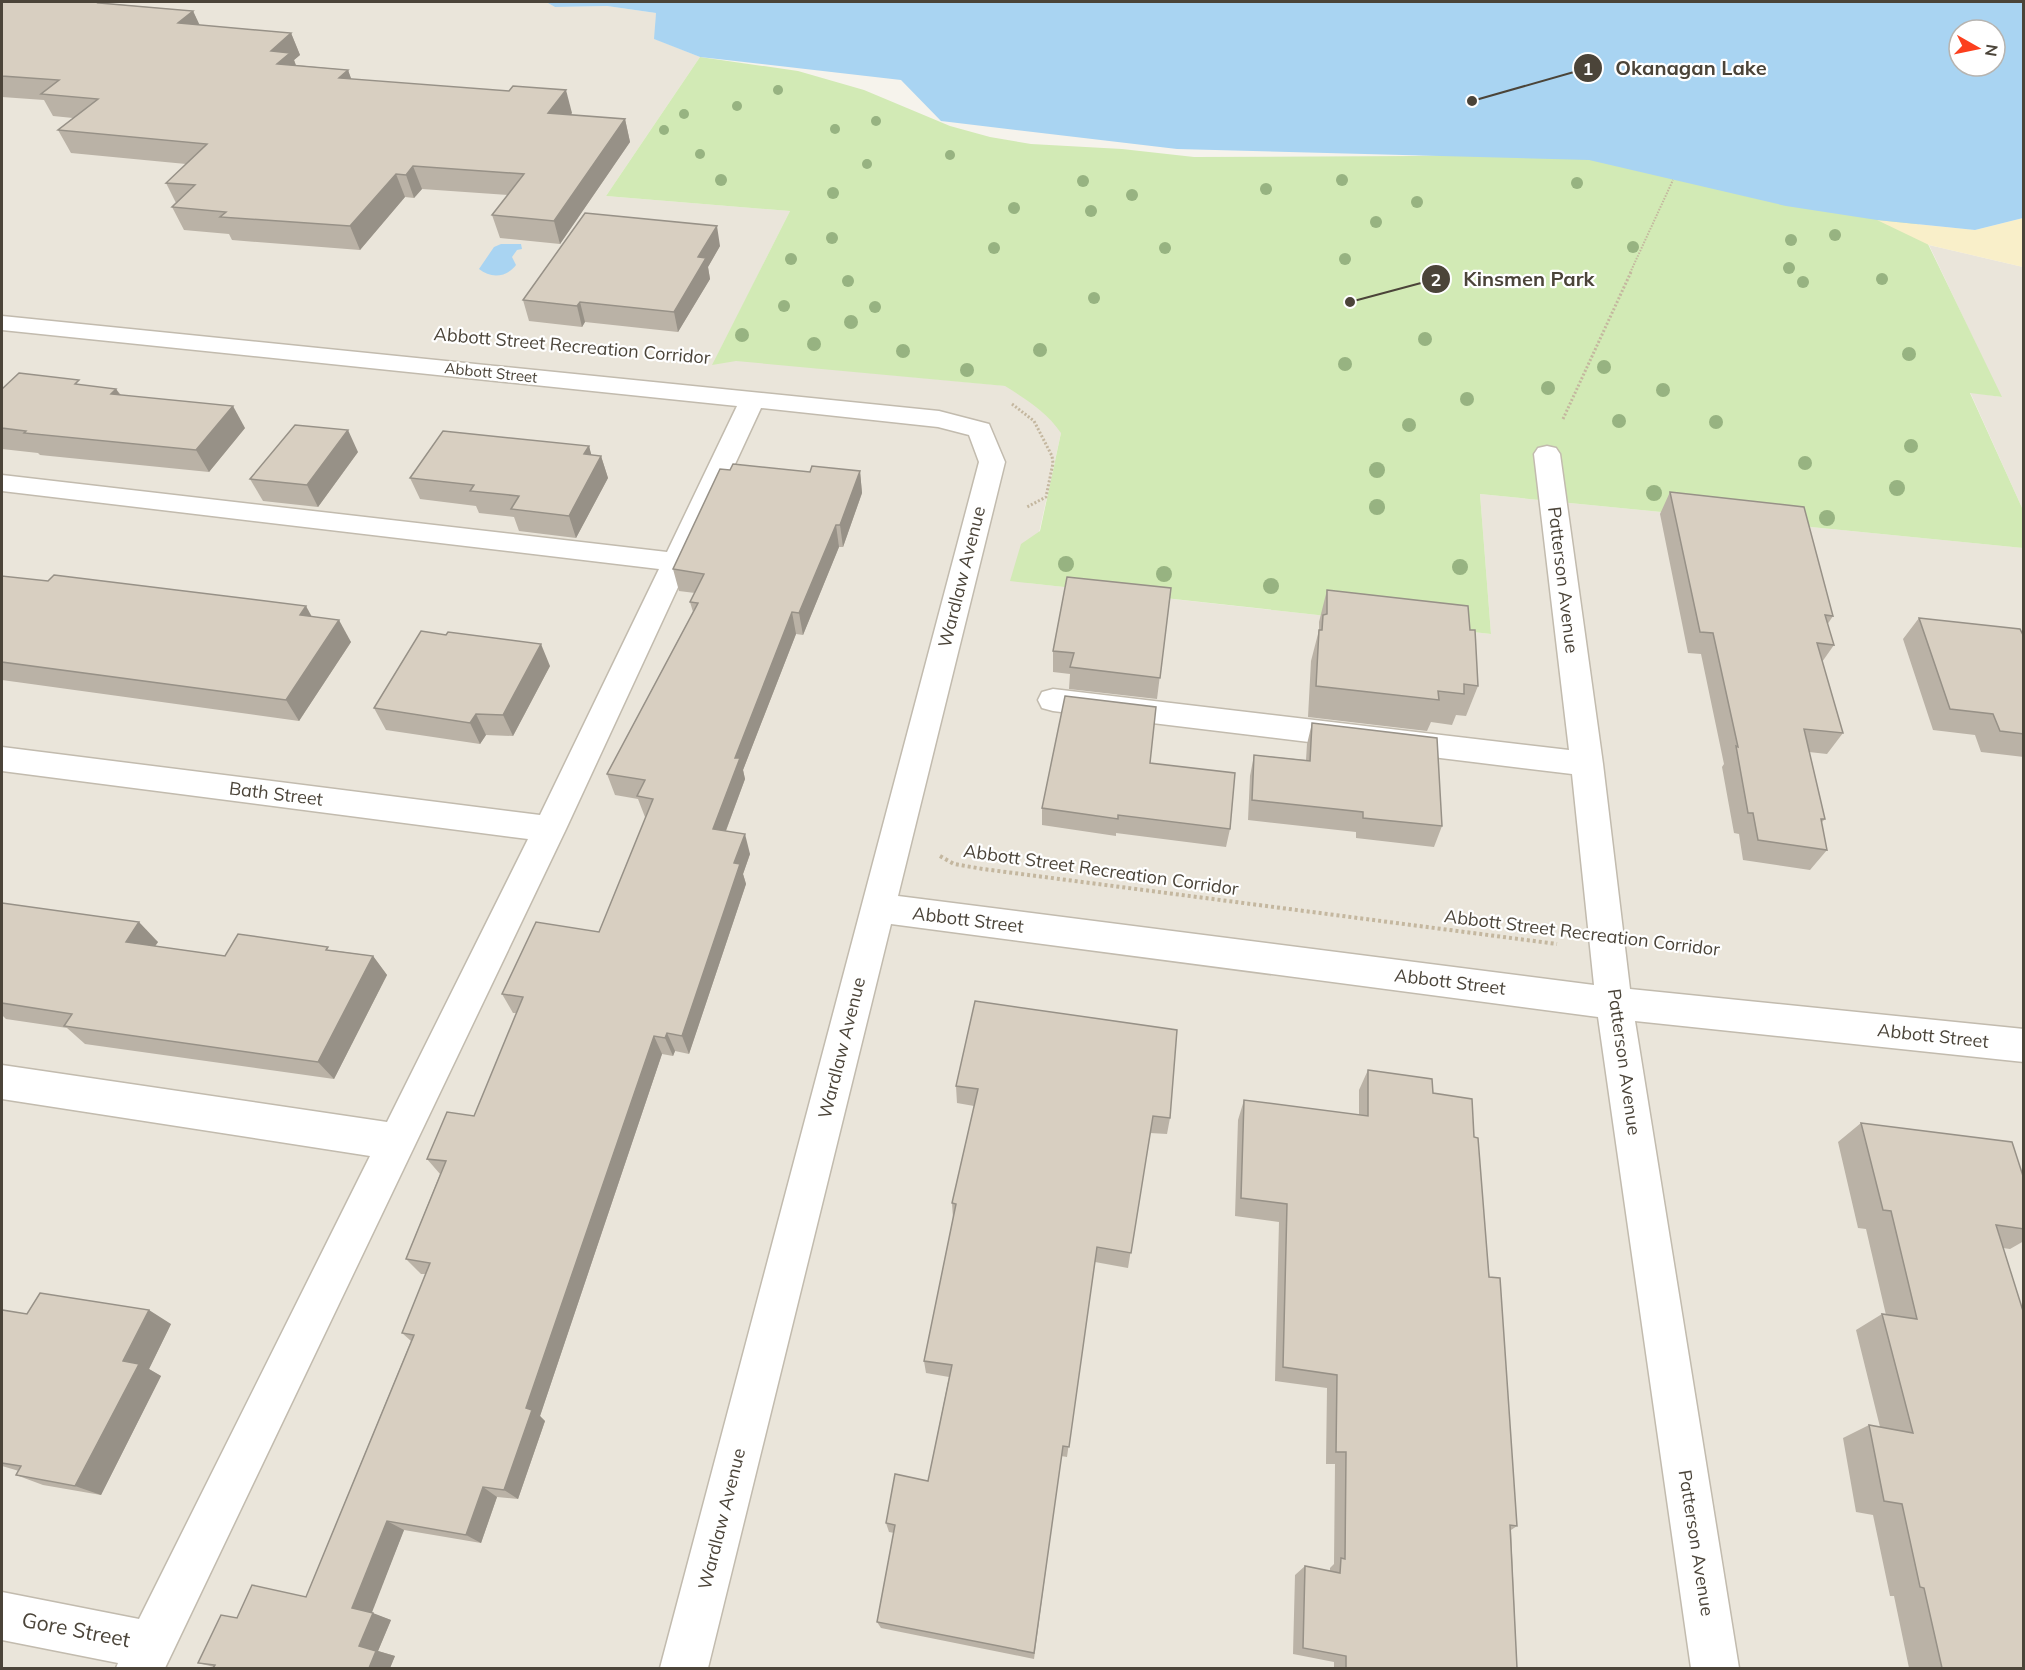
<svg xmlns="http://www.w3.org/2000/svg" width="2025" height="1670" viewBox="0 0 2025 1670" font-family="Mulish,sans-serif">
  <rect width="100%" height="100%" fill="#f6f3ec"/>
  <g fill="#eae5da">
    <path d="M 2,2 L 546,2 L 555,7 L 607,6 L 656,13 L 655,39 L 700,57 L 606,196 L 790,211 L 716,358 L 1070,392 L 1028,583 L 1491,634 L 1480,494 L 2023,548 L 2023,1668 L 2,1668 Z"/>
    <path d="M 1929,245 L 2023,267 L 2023,510 L 1970,392 L 2001,397 Z"/>
  </g>
  <path fill="#d2eab5" d="M 700,57 L 798,71 L 864,90 L 950,126 L 990,137 L 1031,144 L 1122,149 L 1194,157 L 1415,156 L 1597,151 L 1910,207 L 2002,397 L 1970,393 L 2023,510 L 2023,548 L 1480,494 L 1491,634 L 1010,581 L 1021,544 L 1040,531 L 1061,433 C 1047,412 1026,399 1005,386 L 736,361 L 712,365 L 790,211 L 606,196 Z"/>
  <path fill="#f9efc9" d="M 2023,218 L 2023,267 L 1929,245 L 1877,220 L 1975,230 Z"/>
  <g fill="#a9d4f2" fill-rule="evenodd">
    <path d="M 546,2 L 2023,2 L 2023,218 L 1975,230 L 1877,220 L 1786,206 L 1589,160 L 1177,149 L 941,121 L 901,80 L 700,57 L 654,39 L 656,13 L 607,6 L 555,7 ZM 1959,30 L 1995,30 L 1995,66 L 1959,66 Z"/>
    <path d="M 501,244 L 521,244 L 522,249 L 517,250 L 512,257 L 516,265 C 507,277 491,279 479,269 L 494,247 Z"/>
  </g>
  <g fill="none" stroke-linecap="round" stroke-linejoin="round">
    <g stroke="#c2bbae" stroke-width="3">
      <path id="minor" d="M 2,316 L 939,411 L 989,424 L 1005,462 L 898,896 L 1594,985 L 1572,774 L 1053,711 L 1042,708 L 1038,700 L 1042,692 L 1053,689 L 1569,750 L 1534,454 L 1538,448 L 1547,446 L 1556,448 L 1560,454 L 1603,764 L 1630,989 L 2024,1029 L 2024,1062 L 1635,1021 L 1739,1668 L 1691,1668 L 1598,1017 L 891,924 L 708,1668 L 660,1668 L 979,462 L 969,435 L 938,427 L 761,408 L 566,829 L 165,1668 L 116,1668 L 118,1663 L 2,1640 L 2,1592 L 139,1619 L 370,1156 L 2,1099 L 2,1065 L 387,1122 L 528,839 L 2,771 L 2,747 L 540,815 L 659,569 L 2,491 L 2,475 L 667,552 L 737,406 L 2,330 Z"/>
    </g>
    <path stroke="#c4b79f" stroke-width="2" stroke-dasharray="1.5 1.5" stroke-linecap="butt" d="M 1630,273 L 1673,180"/>
    <g stroke="#c4b79f" stroke-width="3" stroke-dasharray="2 2" stroke-linecap="butt">
      <path d="M 1012,404 L 1034,421 L 1052,456 L 1053,463 L 1046,497 L 1027,507"/>
      <path d="M 1563,419 L 1631,272"/>
    </g>
    <path stroke="#c4b79f" stroke-width="4" stroke-dasharray="3 3" stroke-linecap="butt" d="M 940,856 L 954,864 L 983,869 L 1557,944"/>
    <use href="#minor" fill="#fff" fill-rule="evenodd"/>
  </g>
  <g fill="#97b381">
    <circle cx="778" cy="90" r="5"/>
    <circle cx="737" cy="106" r="5"/>
    <circle cx="684" cy="114" r="5"/>
    <circle cx="876" cy="121" r="5"/>
    <circle cx="835" cy="129" r="5"/>
    <circle cx="664" cy="130" r="5"/>
    <circle cx="700" cy="154" r="5"/>
    <circle cx="950" cy="155" r="5"/>
    <circle cx="867" cy="164" r="5"/>
    <circle cx="721" cy="180" r="6"/>
    <circle cx="1342" cy="180" r="6"/>
    <circle cx="1083" cy="181" r="6"/>
    <circle cx="1577" cy="183" r="6"/>
    <circle cx="1266" cy="189" r="6"/>
    <circle cx="833" cy="193" r="6"/>
    <circle cx="1132" cy="195" r="6"/>
    <circle cx="1417" cy="202" r="6"/>
    <circle cx="1014" cy="208" r="6"/>
    <circle cx="1091" cy="211" r="6"/>
    <circle cx="1376" cy="222" r="6"/>
    <circle cx="1835" cy="235" r="6"/>
    <circle cx="832" cy="238" r="6"/>
    <circle cx="1791" cy="240" r="6"/>
    <circle cx="1633" cy="247" r="6"/>
    <circle cx="994" cy="248" r="6"/>
    <circle cx="1165" cy="248" r="6"/>
    <circle cx="791" cy="259" r="6"/>
    <circle cx="1345" cy="259" r="6"/>
    <circle cx="1789" cy="268" r="6"/>
    <circle cx="1882" cy="279" r="6"/>
    <circle cx="848" cy="281" r="6"/>
    <circle cx="1803" cy="282" r="6"/>
    <circle cx="1094" cy="298" r="6"/>
    <circle cx="784" cy="306" r="6"/>
    <circle cx="875" cy="307" r="6"/>
    <circle cx="851" cy="322" r="7"/>
    <circle cx="742" cy="335" r="7"/>
    <circle cx="1425" cy="339" r="7"/>
    <circle cx="814" cy="344" r="7"/>
    <circle cx="1040" cy="350" r="7"/>
    <circle cx="903" cy="351" r="7"/>
    <circle cx="1909" cy="354" r="7"/>
    <circle cx="1345" cy="364" r="7"/>
    <circle cx="1604" cy="367" r="7"/>
    <circle cx="967" cy="370" r="7"/>
    <circle cx="1548" cy="388" r="7"/>
    <circle cx="1663" cy="390" r="7"/>
    <circle cx="1467" cy="399" r="7"/>
    <circle cx="1619" cy="421" r="7"/>
    <circle cx="1716" cy="422" r="7"/>
    <circle cx="1409" cy="425" r="7"/>
    <circle cx="1911" cy="446" r="7"/>
    <circle cx="1805" cy="463" r="7"/>
    <circle cx="1377" cy="470" r="8"/>
    <circle cx="1897" cy="488" r="8"/>
    <circle cx="1654" cy="493" r="8"/>
    <circle cx="1377" cy="507" r="8"/>
    <circle cx="1827" cy="518" r="8"/>
    <circle cx="1066" cy="564" r="8"/>
    <circle cx="1460" cy="567" r="8"/>
    <circle cx="1164" cy="574" r="8"/>
    <circle cx="1271" cy="586" r="8"/>
  </g>
  <g fill="#bab2a6">
    <path d="M 2,2 L 104,2 L 104,3 L 193,11 L 199,25 L 291,33 L 300,55 L 294,60 L 296,65 L 348,70 L 351,79 L 572,113 L 570,115 L 625,119 L 630,142 L 560,244 L 500,238 L 492,215 L 508,195 L 422,189 L 414,198 L 405,197 L 360,250 L 232,240 L 229,234 L 184,230 L 172,207 L 176,203 L 166,183 L 186,164 L 71,153 L 58,130 L 73,118 L 53,116 L 44,100 L 2,97 Z"/>
    <path d="M 720,246 L 708,267 L 710,279 L 678,332 L 585,322 L 582,327 L 529,321 L 523,300 Z"/>
    <path d="M 82,385 L 116,389 L 121,395 L 245,428 L 209,472 L 40,455 L 38,453 L 2,449 L 2,389 Z"/>
    <path d="M 589,446 L 591,455 L 601,456 L 608,478 L 576,538 L 519,531 L 514,517 L 479,513 L 476,506 L 420,499 L 410,478 Z"/>
    <path d="M 358,452 L 318,507 L 263,501 L 250,479 Z"/>
    <path d="M 730,470 L 810,472 L 860,471 L 862,493 L 843,547 L 839,547 L 803,635 L 796,634 L 743,770 L 745,779 L 726,831 L 750,854 L 743,874 L 746,884 L 689,1054 L 675,1051 L 673,1056 L 662,1054 L 540,1416 L 545,1421 L 518,1499 L 497,1497 L 481,1543 L 404,1530 L 371,1613 L 391,1620 L 378,1651 L 395,1656 L 390,1668 L 213,1668 L 214,1667 L 198,1663 L 237,1618 L 306,1597 L 411,1341 L 402,1333 L 426,1274 L 421,1274 L 406,1259 L 440,1174 L 427,1159 L 474,1116 L 517,1013 L 513,1013 L 502,994 L 599,932 L 646,817 L 645,817 L 638,799 L 615,795 L 607,774 L 693,612 L 690,602 L 695,593 L 679,591 L 673,569 Z"/>
    <path d="M 1670,492 L 1833,616 L 1827,625 L 1834,645 L 1822,662 L 1843,733 L 1827,754 L 1809,752 L 1825,819 L 1821,823 L 1827,850 L 1810,870 L 1743,860 L 1739,834 L 1734,833 L 1722,767 L 1724,764 L 1701,654 L 1688,653 L 1660,514 Z"/>
    <path d="M 2,576 L 311,616 L 351,642 L 299,721 L 2,680 Z"/>
    <path d="M 1171,588 L 1157,699 L 1069,689 L 1070,674 L 1053,672 L 1053,651 Z"/>
    <path d="M 1327,590 L 1470,630 L 1478,686 L 1466,716 L 1456,715 L 1452,725 L 1431,722 L 1427,731 L 1308,717 L 1311,661 L 1319,630 L 1319,622 Z"/>
    <path d="M 1919,618 L 2024,637 L 2024,757 L 1981,752 L 1975,735 L 1933,730 L 1903,639 Z"/>
    <path d="M 550,666 L 513,736 L 486,735 L 480,744 L 386,730 L 374,708 Z"/>
    <path d="M 1312,723 L 1442,826 L 1434,847 L 1356,838 L 1356,832 L 1248,820 L 1250,776 L 1254,755 L 1306,760 L 1307,744 Z"/>
    <path d="M 1150,763 L 1230,829 L 1226,847 L 1116,833 L 1116,836 L 1042,825 L 1042,808 Z"/>
    <path d="M 2,903 L 158,942 L 155,946 L 225,956 L 331,950 L 373,956 L 387,975 L 334,1079 L 85,1044 L 67,1028 L 6,1019 L 2,1015 Z"/>
    <path d="M 1368,1070 L 1433,1093 L 1474,1137 L 1517,1526 L 1511,1530 L 1517,1668 L 1334,1668 L 1334,1662 L 1293,1654 L 1295,1575 L 1305,1566 L 1330,1571 L 1330,1568 L 1334,1564 L 1335,1464 L 1326,1464 L 1327,1388 L 1275,1381 L 1279,1222 L 1235,1216 L 1238,1120 L 1244,1100 L 1359,1115 L 1359,1090 Z"/>
    <path d="M 956,1086 L 1170,1118 L 1167,1134 L 1150,1133 L 1128,1268 L 1095,1262 L 1067,1457 L 1061,1456 L 1034,1659 L 881,1628 L 877,1622 L 894,1533 L 889,1532 L 886,1523 L 928,1481 L 949,1377 L 926,1373 L 924,1361 L 953,1218 L 952,1203 L 974,1106 L 957,1103 Z"/>
    <path d="M 1861,1123 L 2024,1229 L 2024,1241 L 2010,1249 L 2003,1248 L 2024,1668 L 1909,1668 L 1894,1596 L 1890,1596 L 1873,1515 L 1856,1512 L 1843,1438 L 1869,1425 L 1880,1427 L 1856,1330 L 1882,1314 L 1886,1315 L 1866,1229 L 1858,1228 L 1838,1142 Z"/>
    <path d="M 2,1310 L 27,1314 L 171,1324 L 149,1369 L 161,1376 L 101,1495 L 43,1485 L 16,1475 L 19,1471 L 2,1466 Z"/>
  </g>
  <g fill="#979187">
    <path d="M 193,11 L 203,32 L 178,23 Z"/>
    <path d="M 291,33 L 300,55 L 294,60 L 299,75 L 287,86 L 271,51 Z"/>
    <path d="M 348,70 L 356,92 L 339,78 Z"/>
    <path d="M 566,90 L 572,113 L 554,136 L 548,113 Z"/>
    <path d="M 625,119 L 630,142 L 560,244 L 554,221 Z"/>
    <path d="M 413,166 L 422,189 L 414,198 L 406,175 Z"/>
    <path d="M 396,174 L 405,197 L 360,250 L 350,226 Z"/>
    <path d="M 717,226 L 720,246 L 708,267 L 710,279 L 678,332 L 674,312 L 698,257 Z"/>
    <path d="M 580,302 L 585,322 L 582,327 L 577,306 Z"/>
    <path d="M 116,389 L 130,410 L 111,394 Z"/>
    <path d="M 233,406 L 245,428 L 209,472 L 196,450 Z"/>
    <path d="M 348,430 L 358,452 L 318,507 L 307,485 Z"/>
    <path d="M 589,446 L 595,468 L 601,456 L 608,478 L 576,538 L 569,516 L 584,454 Z"/>
    <path d="M 860,471 L 862,493 L 843,547 L 840,525 Z"/>
    <path d="M 836,525 L 839,547 L 803,635 L 799,613 Z"/>
    <path d="M 306,606 L 318,628 L 300,615 Z"/>
    <path d="M 792,612 L 796,634 L 743,770 L 745,779 L 719,849 L 713,829 L 735,758 Z"/>
    <path d="M 339,620 L 351,642 L 299,721 L 286,700 Z"/>
    <path d="M 541,644 L 550,666 L 513,736 L 503,715 Z"/>
    <path d="M 476,714 L 486,735 L 480,744 L 470,723 Z"/>
    <path d="M 745,834 L 750,854 L 743,874 L 746,884 L 689,1054 L 682,1036 L 734,863 Z"/>
    <path d="M 139,922 L 158,942 L 145,961 L 126,942 Z"/>
    <path d="M 373,956 L 387,975 L 334,1079 L 318,1062 Z"/>
    <path d="M 667,1033 L 675,1051 L 673,1056 L 665,1038 Z"/>
    <path d="M 654,1036 L 662,1054 L 540,1416 L 545,1421 L 518,1499 L 504,1490 L 526,1408 Z"/>
    <path d="M 149,1310 L 171,1324 L 149,1369 L 161,1376 L 101,1495 L 75,1486 L 123,1361 Z"/>
    <path d="M 483,1487 L 497,1497 L 481,1543 L 466,1535 Z"/>
    <path d="M 387,1521 L 404,1530 L 371,1615 L 352,1608 Z"/>
    <path d="M 373,1613 L 391,1620 L 378,1651 L 395,1656 L 390,1668 L 369,1668 L 359,1646 Z"/>
  </g>
  <g fill="#d8cfc1" stroke="#979187" stroke-width="1.5">
    <path d="M 2,2 L 101,2 L 99,3 L 193,11 L 178,23 L 291,33 L 271,51 L 290,53 L 277,64 L 348,70 L 339,78 L 509,91 L 513,86 L 566,90 L 548,113 L 625,119 L 554,221 L 492,215 L 524,174 L 413,166 L 406,175 L 396,174 L 350,226 L 220,217 L 226,212 L 172,207 L 195,185 L 166,183 L 207,144 L 58,130 L 98,99 L 41,94 L 59,80 L 2,76 Z"/>
    <path d="M 585,213 L 717,226 L 698,257 L 706,258 L 674,312 L 580,302 L 577,306 L 523,300 Z"/>
    <path d="M 19,373 L 79,380 L 75,384 L 116,389 L 111,394 L 233,406 L 196,450 L 24,433 L 26,431 L 2,428 L 2,389 Z"/>
    <path d="M 295,425 L 348,430 L 307,485 L 250,479 Z"/>
    <path d="M 443,431 L 589,446 L 584,454 L 601,456 L 569,516 L 511,509 L 519,496 L 470,491 L 474,485 L 410,478 Z"/>
    <path d="M 733,464 L 810,472 L 812,466 L 860,471 L 840,525 L 836,525 L 799,613 L 792,612 L 735,758 L 740,758 L 713,829 L 745,834 L 734,863 L 740,864 L 682,1036 L 667,1033 L 665,1038 L 654,1036 L 526,1408 L 532,1410 L 504,1490 L 483,1487 L 466,1535 L 387,1521 L 352,1608 L 373,1613 L 359,1646 L 376,1651 L 369,1668 L 213,1668 L 215,1665 L 198,1663 L 221,1615 L 237,1618 L 252,1585 L 306,1597 L 414,1335 L 402,1333 L 430,1263 L 406,1259 L 446,1161 L 427,1159 L 447,1112 L 474,1116 L 523,997 L 502,994 L 536,922 L 599,932 L 653,799 L 637,796 L 645,780 L 607,774 L 698,603 L 690,602 L 704,574 L 673,569 L 720,469 L 730,470 Z"/>
    <path d="M 1670,492 L 1804,507 L 1833,616 L 1825,615 L 1834,645 L 1817,643 L 1843,733 L 1804,729 L 1825,819 L 1821,819 L 1827,850 L 1758,840 L 1753,813 L 1748,813 L 1736,746 L 1738,747 L 1713,633 L 1700,632 Z"/>
    <path d="M 54,575 L 306,606 L 300,615 L 339,620 L 286,700 L 2,662 L 2,576 L 48,581 Z"/>
    <path d="M 1067,577 L 1171,588 L 1160,678 L 1070,667 L 1074,653 L 1053,651 Z"/>
    <path d="M 1327,590 L 1468,606 L 1470,630 L 1475,630 L 1478,686 L 1464,684 L 1464,694 L 1438,691 L 1439,700 L 1316,686 L 1319,630 L 1322,630 L 1323,615 L 1327,614 Z"/>
    <path d="M 1919,618 L 2020,629 L 2024,637 L 2024,734 L 2000,731 L 1993,714 L 1950,709 Z"/>
    <path d="M 421,631 L 446,635 L 448,632 L 541,644 L 503,715 L 476,714 L 470,723 L 374,708 Z"/>
    <path d="M 1065,696 L 1156,707 L 1150,763 L 1235,773 L 1230,829 L 1118,815 L 1118,819 L 1042,808 Z"/>
    <path d="M 1312,723 L 1437,738 L 1442,826 L 1363,818 L 1363,812 L 1252,800 L 1254,755 L 1310,761 Z"/>
    <path d="M 2,903 L 139,922 L 126,942 L 225,956 L 238,934 L 328,947 L 326,950 L 373,956 L 318,1062 L 64,1026 L 72,1014 L 2,1003 Z"/>
    <path d="M 975,1001 L 1177,1030 L 1170,1118 L 1153,1116 L 1131,1253 L 1097,1247 L 1069,1447 L 1063,1446 L 1034,1653 L 877,1622 L 895,1525 L 886,1523 L 895,1474 L 928,1481 L 952,1365 L 924,1361 L 956,1204 L 952,1203 L 978,1089 L 956,1086 Z"/>
    <path d="M 1368,1070 L 1432,1079 L 1433,1093 L 1472,1099 L 1474,1137 L 1478,1138 L 1489,1277 L 1500,1278 L 1517,1526 L 1510,1525 L 1517,1668 L 1346,1668 L 1346,1656 L 1303,1648 L 1305,1566 L 1340,1573 L 1341,1558 L 1345,1559 L 1346,1452 L 1336,1452 L 1337,1375 L 1283,1367 L 1287,1204 L 1241,1198 L 1244,1100 L 1368,1116 Z"/>
    <path d="M 1861,1123 L 2012,1142 L 2024,1179 L 2024,1229 L 1996,1225 L 2024,1314 L 2024,1668 L 1942,1668 L 1924,1588 L 1920,1587 L 1902,1504 L 1884,1501 L 1869,1425 L 1913,1433 L 1882,1314 L 1917,1319 L 1891,1211 L 1883,1210 Z"/>
    <path d="M 40,1293 L 149,1310 L 123,1361 L 139,1364 L 75,1486 L 16,1475 L 21,1466 L 2,1463 L 2,1310 L 27,1314 Z"/>
  </g>
  <g text-anchor="middle" stroke-width="4.5" stroke-linejoin="round" paint-order="stroke">
    <g font-size="15" fill="#4b4439" stroke="#fff">
      <text transform="translate(491 373) rotate(6)" y="5">Abbott Street</text>
    </g>
    <g font-size="18" fill="#4b4439" stroke="#fff">
      <text transform="translate(572 346) rotate(5)" y="6">Abbott Street Recreation Corridor</text>
      <text transform="translate(962 577) rotate(-76)" y="6">Wardlaw Avenue</text>
      <text transform="translate(1563 580) rotate(83)" y="6">Patterson Avenue</text>
      <text transform="translate(276 794) rotate(7)" y="6">Bath Street</text>
      <text transform="translate(1101 870) rotate(8)" y="6">Abbott Street Recreation Corridor</text>
      <text transform="translate(968 920) rotate(7)" y="6">Abbott Street</text>
      <text transform="translate(1582 933) rotate(7)" y="6">Abbott Street Recreation Corridor</text>
      <text transform="translate(1450 982) rotate(7)" y="6">Abbott Street</text>
      <text transform="translate(1933 1036) rotate(6)" y="6">Abbott Street</text>
      <text transform="translate(842 1048) rotate(-76)" y="6">Wardlaw Avenue</text>
      <text transform="translate(1624 1062) rotate(82)" y="6">Patterson Avenue</text>
      <text transform="translate(722 1519) rotate(-76)" y="6">Wardlaw Avenue</text>
      <text transform="translate(1696 1543) rotate(81)" y="6">Patterson Avenue</text>
    </g>
    <g font-size="21" fill="#4b4439" stroke="#fff">
      <text transform="translate(76 1630) rotate(11)" y="7">Gore Street</text>
    </g>
  </g>
  <path fill="none" stroke="#4b4439" stroke-width="2" d="M1472 101L1588 68M1350 302L1436 279"/>
  <g fill="#4b4439" stroke="#fff" stroke-width="2">
    <circle cx="1472" cy="101" r="6"/>
    <circle cx="1350" cy="302" r="6"/>
    <circle cx="1588" cy="68" r="15"/>
    <circle cx="1436" cy="279" r="15"/>
  </g>
  <g font-size="18" text-anchor="middle" font-weight="bold" fill="#fff">
    <text x="1588" y="75">1</text>
    <text x="1436" y="286">2</text>
  </g>
  <g font-size="20" text-anchor="middle" font-weight="bold" fill="#4b4439" stroke="#fff" stroke-width="4.5" stroke-linejoin="round" paint-order="stroke">
    <text x="1691" y="75">Okanagan Lake</text>
    <text x="1529" y="286">Kinsmen Park</text>
  </g>
  <rect width="2025" height="1670" fill="none" stroke="#4b4439" stroke-width="6"/>
  <g transform="translate(1977 48) rotate(99)"><circle r="28" fill="#ffffff" stroke="#b7b4b0" stroke-width="1.5"/>
  <path d="M0-4.5L10 22L0 15L-10 22Z" fill="#fc3f1d"/>
  <text y="-9" font-size="16" font-weight="bold" text-anchor="middle" fill="#4b4439">N</text>
  </g>
</svg>
